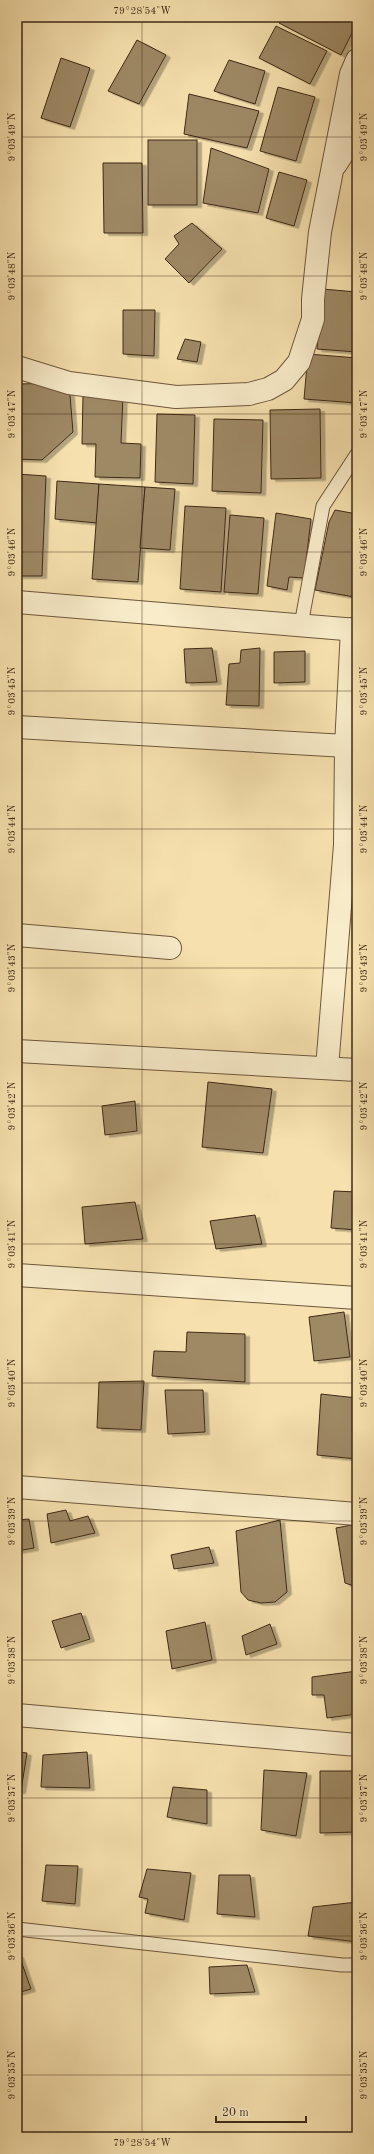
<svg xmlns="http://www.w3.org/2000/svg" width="374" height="2154" viewBox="0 0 374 2154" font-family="'Old Standard TT',serif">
  <defs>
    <filter id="shadow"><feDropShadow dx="4.5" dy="2.5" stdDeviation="0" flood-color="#0004"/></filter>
  </defs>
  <rect width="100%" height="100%" fill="#f6e1ae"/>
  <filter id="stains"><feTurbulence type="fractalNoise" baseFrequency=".005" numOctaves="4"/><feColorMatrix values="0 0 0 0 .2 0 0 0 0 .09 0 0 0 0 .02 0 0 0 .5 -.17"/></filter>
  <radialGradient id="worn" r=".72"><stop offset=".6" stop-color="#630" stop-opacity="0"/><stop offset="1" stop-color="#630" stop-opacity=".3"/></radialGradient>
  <g fill="#9e8965" stroke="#3e2915" filter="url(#shadow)">
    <path d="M 282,17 L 352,17 L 357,20 L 357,23 L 341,55 L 279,23 Z"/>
    <path d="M 276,26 L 327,51 L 310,84 L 259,58 Z"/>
    <path d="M 137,40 L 166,55 L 139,104 L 108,91 Z"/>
    <path d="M 61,58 L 90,68 L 70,127 L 41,118 Z"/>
    <path d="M 229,60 L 265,71 L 255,104 L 214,91 Z"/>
    <path d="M 278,87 L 315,97 L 296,161 L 260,151 Z"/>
    <path d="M 189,94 L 259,111 L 247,148 L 184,134 Z"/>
    <rect x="148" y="140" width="49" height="65"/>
    <path d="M 211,148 L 269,169 L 258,213 L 203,203 Z"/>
    <path d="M 103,163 L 142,163 L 143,233 L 104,233 Z"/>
    <path d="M 279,172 L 307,180 L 294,226 L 266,218 Z"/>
    <path d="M 192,223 L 222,249 L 189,283 L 165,259 L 179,244 L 174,236 Z"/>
    <path d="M 357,255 L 357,269 L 354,269 Z"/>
    <path d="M 322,289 L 357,292 L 357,352 L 317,349 Z"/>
    <path d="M 123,310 L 155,310 L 154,356 L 123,354 Z"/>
    <path d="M 185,339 L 201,342 L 197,362 L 177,359 Z"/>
    <path d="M 308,354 L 357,358 L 357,403 L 304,399 Z"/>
    <path d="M 69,383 L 73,432 L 42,460 L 17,459 L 17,384 Z"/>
    <path d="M 83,394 L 123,395 L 121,443 L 141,444 L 140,478 L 95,477 L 96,444 L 82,444 Z"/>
    <path d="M 320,409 L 321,478 L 271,479 L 270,410 Z"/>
    <path d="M 157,414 L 195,415 L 193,484 L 155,482 Z"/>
    <path d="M 214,419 L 263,420 L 261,493 L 212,491 Z"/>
    <path d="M 17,474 L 46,476 L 42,576 L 17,576 Z"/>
    <path d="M 57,481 L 99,484 L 97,523 L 55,519 Z"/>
    <path d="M 99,484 L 145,487 L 138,582 L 92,579 Z"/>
    <path d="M 145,487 L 175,489 L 170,550 L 140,548 Z"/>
    <path d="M 185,506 L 226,508 L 221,592 L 180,589 Z"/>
    <path d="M 335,510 L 357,514 L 357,588 L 354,597 L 315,590 L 329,522 Z"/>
    <path d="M 276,513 L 311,519 L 304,578 L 289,577 L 287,590 L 267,586 Z"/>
    <path d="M 230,515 L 264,518 L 258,594 L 224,592 Z"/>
    <path d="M 212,648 L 217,682 L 186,683 L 184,649 Z"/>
    <path d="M 260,648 L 259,706 L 226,705 L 229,664 L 240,663 L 241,650 Z"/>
    <path d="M 305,651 L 305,682 L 274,683 L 274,652 Z"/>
    <path d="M 208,1082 L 272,1089 L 263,1153 L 202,1147 Z"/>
    <path d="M 135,1101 L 137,1131 L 105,1135 L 102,1106 Z"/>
    <path d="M 334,1191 L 357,1192 L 357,1230 L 331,1228 Z"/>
    <path d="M 135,1202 L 143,1239 L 85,1244 L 82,1207 Z"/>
    <path d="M 255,1215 L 262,1244 L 216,1249 L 210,1221 Z"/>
    <path d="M 344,1312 L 350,1357 L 314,1361 L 309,1317 Z"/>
    <path d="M 187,1332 L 245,1334 L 245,1382 L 152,1376 L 154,1351 L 186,1352 Z"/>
    <path d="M 144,1381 L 141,1430 L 97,1428 L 99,1382 Z"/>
    <path d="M 165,1390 L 203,1390 L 205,1432 L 168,1434 Z"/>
    <path d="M 321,1394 L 357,1398 L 357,1459 L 317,1455 Z"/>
    <path d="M 66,1510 L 70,1521 L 88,1516 L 95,1533 L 51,1543 L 47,1514 Z"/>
    <path d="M 29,1519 L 34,1548 L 17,1551 L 17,1520 Z"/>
    <path d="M 280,1520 L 287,1592 L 275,1602 L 261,1603 L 248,1600 L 241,1592 L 236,1531 Z"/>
    <path d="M 357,1524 L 357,1587 L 345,1583 L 336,1528 Z"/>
    <path d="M 209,1547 L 214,1563 L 174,1569 L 171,1555 Z"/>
    <path d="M 81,1613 L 90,1639 L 61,1648 L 52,1621 Z"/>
    <path d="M 205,1622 L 212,1660 L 172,1669 L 166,1631 Z"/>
    <path d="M 270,1624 L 277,1644 L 246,1655 L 242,1636 Z"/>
    <path d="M 357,1671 L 357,1714 L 327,1718 L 324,1695 L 312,1695 L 312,1677 Z"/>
    <path d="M 17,1752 L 27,1753 L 21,1791 L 17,1791 Z"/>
    <path d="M 87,1752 L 90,1788 L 41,1787 L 43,1755 Z"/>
    <path d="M 264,1770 L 307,1773 L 296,1836 L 261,1830 Z"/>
    <path d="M 320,1771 L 357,1771 L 357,1832 L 320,1833 Z"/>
    <path d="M 173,1787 L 207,1790 L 207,1824 L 167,1817 Z"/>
    <path d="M 46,1865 L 78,1866 L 75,1904 L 42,1901 Z"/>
    <path d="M 147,1869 L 191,1873 L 184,1920 L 145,1913 L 148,1899 L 139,1897 Z"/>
    <path d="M 219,1875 L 250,1875 L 255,1917 L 217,1914 Z"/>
    <path d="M 357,1902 L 357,1942 L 308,1936 L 313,1907 Z"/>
    <path d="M 17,1955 L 19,1955 L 31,1989 L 17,1993 Z"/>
    <path d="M 247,1965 L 255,1992 L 210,1994 L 209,1967 Z"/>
  </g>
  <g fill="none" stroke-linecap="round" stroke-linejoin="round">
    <g stroke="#6c573b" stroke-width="15">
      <g id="service">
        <path d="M 301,625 L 323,506 L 357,454"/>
        <path d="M 17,1929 L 342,1965 L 357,1965"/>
      </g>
    </g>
    <g stroke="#6c573b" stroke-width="24">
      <g id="minor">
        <path d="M 336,164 L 350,142 L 357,139"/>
        <path d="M 17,367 L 69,383 L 176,397 L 249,394 L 268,389 L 284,380 L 299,362 L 313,319 L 313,299 L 320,232 L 351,74 L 357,60"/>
        <path d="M 17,602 L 357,630"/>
        <path d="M 17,727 L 346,746 L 352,629"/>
        <path d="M 17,935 L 170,948"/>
        <path d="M 17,1051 L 357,1070"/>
        <path d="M 327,1068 L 345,845 L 346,746"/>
        <path d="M 17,1275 L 357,1298"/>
        <path d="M 17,1487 L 357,1514"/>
        <path d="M 17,1715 L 357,1745"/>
      </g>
    </g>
    <use href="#service" stroke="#f9ecca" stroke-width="13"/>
    <use href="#minor" stroke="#f9ecca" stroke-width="22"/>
  </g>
  <path fill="none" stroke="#3e2915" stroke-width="1" stroke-opacity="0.45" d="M 142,17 L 142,2137M 17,137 L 357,137M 17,276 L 357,276M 17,414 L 357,414M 17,552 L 357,552M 17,691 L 357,691M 17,829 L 357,829M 17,968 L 357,968M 17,1106 L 357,1106M 17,1244 L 357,1244M 17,1383 L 357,1383M 17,1521 L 357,1521M 17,1660 L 357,1660M 17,1798 L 357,1798M 17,1936 L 357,1936M 17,2075 L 357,2075"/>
  <rect width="374" height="2154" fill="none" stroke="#f6e1ae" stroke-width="44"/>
  <path d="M216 2116v6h90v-6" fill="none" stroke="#3e2915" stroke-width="2"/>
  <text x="222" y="2116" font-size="12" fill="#3e2915" stroke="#f9ecca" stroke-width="3" paint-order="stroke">20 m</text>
  <rect x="22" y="22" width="330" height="2110" fill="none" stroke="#3e2915" stroke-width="1.5"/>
  <g font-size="10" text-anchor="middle" fill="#3e2915">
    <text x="142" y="14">79°28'54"W</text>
    <text transform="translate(11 137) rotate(-90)" y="4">9°03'49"N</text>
    <text transform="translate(363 137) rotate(-90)" y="4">9°03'49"N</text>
    <text transform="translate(11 276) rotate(-90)" y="4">9°03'48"N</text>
    <text transform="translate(363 276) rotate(-90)" y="4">9°03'48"N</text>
    <text transform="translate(11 414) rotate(-90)" y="4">9°03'47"N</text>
    <text transform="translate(363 414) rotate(-90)" y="4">9°03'47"N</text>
    <text transform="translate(11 552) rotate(-90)" y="4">9°03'46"N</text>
    <text transform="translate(363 552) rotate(-90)" y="4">9°03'46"N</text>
    <text transform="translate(11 691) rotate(-90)" y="4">9°03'45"N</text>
    <text transform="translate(363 691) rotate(-90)" y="4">9°03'45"N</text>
    <text transform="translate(11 829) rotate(-90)" y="4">9°03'44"N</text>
    <text transform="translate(363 829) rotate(-90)" y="4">9°03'44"N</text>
    <text transform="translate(11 968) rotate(-90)" y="4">9°03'43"N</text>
    <text transform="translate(363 968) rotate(-90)" y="4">9°03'43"N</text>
    <text transform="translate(11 1106) rotate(-90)" y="4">9°03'42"N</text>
    <text transform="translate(363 1106) rotate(-90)" y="4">9°03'42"N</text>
    <text transform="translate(11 1244) rotate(-90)" y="4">9°03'41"N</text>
    <text transform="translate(363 1244) rotate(-90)" y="4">9°03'41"N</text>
    <text transform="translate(11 1383) rotate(-90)" y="4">9°03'40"N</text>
    <text transform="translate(363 1383) rotate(-90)" y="4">9°03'40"N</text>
    <text transform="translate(11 1521) rotate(-90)" y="4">9°03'39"N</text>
    <text transform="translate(363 1521) rotate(-90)" y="4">9°03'39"N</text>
    <text transform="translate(11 1660) rotate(-90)" y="4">9°03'38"N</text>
    <text transform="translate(363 1660) rotate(-90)" y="4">9°03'38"N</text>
    <text transform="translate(11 1798) rotate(-90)" y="4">9°03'37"N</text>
    <text transform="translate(363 1798) rotate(-90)" y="4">9°03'37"N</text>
    <text transform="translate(11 1936) rotate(-90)" y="4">9°03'36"N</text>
    <text transform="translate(363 1936) rotate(-90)" y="4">9°03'36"N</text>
    <text transform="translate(11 2075) rotate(-90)" y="4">9°03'35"N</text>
    <text transform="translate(363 2075) rotate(-90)" y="4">9°03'35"N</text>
    <text x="142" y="2146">79°28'54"W</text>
  </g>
  <rect width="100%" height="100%" filter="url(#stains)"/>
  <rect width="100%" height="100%" fill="url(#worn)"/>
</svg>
